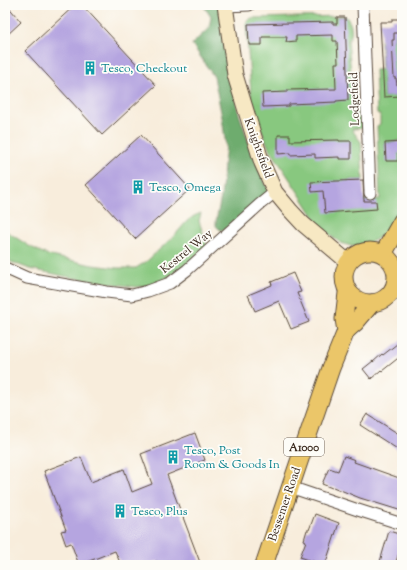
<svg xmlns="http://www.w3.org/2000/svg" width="407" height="570" viewBox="0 0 407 570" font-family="'Sorts Mill Goudy',serif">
  <rect width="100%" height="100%" fill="#fdfcf7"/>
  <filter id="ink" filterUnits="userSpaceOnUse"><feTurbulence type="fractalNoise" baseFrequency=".025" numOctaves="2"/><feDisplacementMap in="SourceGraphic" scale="8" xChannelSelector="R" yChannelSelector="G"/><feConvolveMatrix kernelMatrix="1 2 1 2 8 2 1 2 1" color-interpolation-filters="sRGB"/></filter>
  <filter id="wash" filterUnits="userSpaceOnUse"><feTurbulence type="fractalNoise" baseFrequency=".012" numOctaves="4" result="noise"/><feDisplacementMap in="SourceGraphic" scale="16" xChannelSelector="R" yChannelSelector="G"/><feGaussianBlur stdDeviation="0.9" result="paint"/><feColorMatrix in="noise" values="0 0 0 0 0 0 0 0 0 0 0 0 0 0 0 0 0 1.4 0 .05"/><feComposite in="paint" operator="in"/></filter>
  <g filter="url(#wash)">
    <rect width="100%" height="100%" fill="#f8eddc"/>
    <g fill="#88c87f" stroke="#62794e">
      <path d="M 345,16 C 352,22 354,34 348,41 L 351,73 L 355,79 L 355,100 L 351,104 L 351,111 L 367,110 L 368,128 L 352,129 L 353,131 L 361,142 L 363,180 L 348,180 L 349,189 L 362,200 L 380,199 L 377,126 L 380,124 L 380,115 L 377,113 L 375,70 L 382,69 L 381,40 L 394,40 L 394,33 L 402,33 L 402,85 L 397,85 L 396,78 L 383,79 L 384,97 L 396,96 L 396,98 L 402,98 L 402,141 L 396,141 L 396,142 L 385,143 L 386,161 L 398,153 L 402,153 L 402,211 L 387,232 L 375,240 L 359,247 L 351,246 L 341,243 L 331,236 L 319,225 L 300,195 L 268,146 L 262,131 L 254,116 L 252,107 L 246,23 L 249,19 L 252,18 Z"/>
      <path d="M 201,213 L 199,221 L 207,246 L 186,265 L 167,278 L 151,285 L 136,287 L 74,278 L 30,269 L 11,262 L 5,257 L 5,230 L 9,233 L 29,246 L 47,255 L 92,265 L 118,268 L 136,268 L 147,261 L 175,235 L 187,221 L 194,216 Z"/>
    </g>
    <path fill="#6eac6e" stroke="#546b46" d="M 204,5 L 229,5 L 236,96 L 239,114 L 251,149 L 270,194 L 223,231 L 219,229 L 216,226 L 216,221 L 221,197 L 223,180 L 224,162 L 226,146 L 222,117 L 214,77 L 192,44 L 209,28 L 211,17 L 205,8 Z"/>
    <g id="blocks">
      <g fill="#b5a5e0">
        <path d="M 5,5 L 7,5 L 21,22 L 5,37 Z"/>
        <path d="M 75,5 L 82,5 L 156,85 L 102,135 L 25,51 Z"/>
        <path d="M 337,17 L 345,17 L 348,100 L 336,101 L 336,102 L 289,104 L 289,106 L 263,107 L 262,93 L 287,92 L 287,90 L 336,89 L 335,63 L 338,63 L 337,41 L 333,41 L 333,35 L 296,36 L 296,41 L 286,42 L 287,37 L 262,37 L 262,45 L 249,45 L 248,24 L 333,22 L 333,24 L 337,24 Z"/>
        <path d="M 392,19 L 402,19 L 402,33 L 394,33 L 394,40 L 392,40 L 394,78 L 396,78 L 397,85 L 402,85 L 402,96 L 384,97 L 380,22 L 392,22 Z"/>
        <path d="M 141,135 L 190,189 L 135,239 L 86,185 Z"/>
        <path d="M 278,135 L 290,135 L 290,141 L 339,140 L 339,141 L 351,141 L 351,159 L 339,159 L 339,157 L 315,158 L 315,154 L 290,155 L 290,153 L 278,154 Z"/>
        <path d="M 402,142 L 402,153 L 398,153 L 398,161 L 386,161 L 385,143 Z"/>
        <path d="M 363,180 L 364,201 L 376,201 L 377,209 L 325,213 L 323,191 L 312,192 L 311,182 Z"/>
        <path d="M 293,273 L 301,292 L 297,293 L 309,322 L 291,329 L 279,301 L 255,311 L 248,295 L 272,285 L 271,282 Z"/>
        <path d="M 402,340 L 402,355 L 382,371 L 381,370 L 371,379 L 363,369 L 373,361 L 373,362 L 382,354 L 383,355 Z"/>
        <path d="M 367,414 L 402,436 L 402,452 L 360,425 Z"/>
        <path d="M 195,433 L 205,460 L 167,475 L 201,565 L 158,565 L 157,561 L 146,565 L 121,565 L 115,551 L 79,565 L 71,543 L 66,545 L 61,531 L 66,530 L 44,471 L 81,457 L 91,482 L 124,469 L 132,492 L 152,484 L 141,454 Z"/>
        <path d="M 344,456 L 355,460 L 354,462 L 402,479 L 402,511 L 360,498 L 333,487 L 332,488 L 322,484 L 329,468 L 338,471 Z"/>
        <path d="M 315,514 L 339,523 L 325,565 L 300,557 L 306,541 L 304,540 L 307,530 L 309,530 Z"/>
        <path d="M 389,531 L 402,535 L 402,540 L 399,549 L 400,549 L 395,565 L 379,565 Z"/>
      </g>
    </g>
  </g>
  <g filter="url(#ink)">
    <use href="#blocks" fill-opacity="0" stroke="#57473a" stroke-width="1"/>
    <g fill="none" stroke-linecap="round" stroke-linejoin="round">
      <g stroke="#57473a" stroke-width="13">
        <g id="street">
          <path d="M 363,5 L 370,193"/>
          <path d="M 225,6 L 249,5"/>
          <path d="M 5,268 L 27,278 L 107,292 L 132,295 L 148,291 L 170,283 L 187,270 L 259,205 L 275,192"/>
          <path d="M 393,290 L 402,296"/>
          <path d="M 290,487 L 358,510 L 402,524"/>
        </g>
      </g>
      <g stroke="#57473a" stroke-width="17">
        <path id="secondary" d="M 225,5 L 235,75 L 262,163 L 275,192 L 290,210 L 303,224 L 348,262"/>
      </g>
      <g stroke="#57473a" stroke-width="19">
        <g id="primary">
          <circle cx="370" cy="277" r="26"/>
          <path d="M 383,254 L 402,221"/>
          <path d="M 346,331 L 355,323 L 372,303"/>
          <path d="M 264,565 L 305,444 L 331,368 L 346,331 L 344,319 L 347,293"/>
        </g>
      </g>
      <use href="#street" stroke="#fff" stroke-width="11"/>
      <use href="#secondary" stroke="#f7e8c3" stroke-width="15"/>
      <use href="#primary" stroke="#ebc669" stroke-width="17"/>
    </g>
  </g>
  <defs>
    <g id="building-bare" transform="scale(1.08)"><path d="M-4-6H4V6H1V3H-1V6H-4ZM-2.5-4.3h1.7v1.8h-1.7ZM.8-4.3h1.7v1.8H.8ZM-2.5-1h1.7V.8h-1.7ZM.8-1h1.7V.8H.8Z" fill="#0f9aa8" stroke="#fdfcf7" stroke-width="2.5" paint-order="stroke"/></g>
  </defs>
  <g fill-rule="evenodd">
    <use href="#building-bare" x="90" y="68"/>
    <use href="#building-bare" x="138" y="187"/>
    <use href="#building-bare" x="173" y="457"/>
    <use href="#building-bare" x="120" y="511"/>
  </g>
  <g text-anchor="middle" stroke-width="3.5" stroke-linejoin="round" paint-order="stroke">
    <rect fill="#fdfcf7" stroke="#75695f" stroke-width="1" x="284" y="438" width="40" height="18" rx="3"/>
    <g font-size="11" font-weight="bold" fill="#3b2a1e">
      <text x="304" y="451">A1000</text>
    </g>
    <g font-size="12" fill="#0d838f" stroke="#fdfcf7" text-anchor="start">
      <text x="101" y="72">Tesco, Checkout</text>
      <text x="149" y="191">Tesco, Omega</text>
      <text x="184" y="454">Tesco, Post<tspan x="184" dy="14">Room &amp; Goods In</tspan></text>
      <text x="131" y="515">Tesco, Plus</text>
    </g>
    <g font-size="12" fill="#3b2a1e" stroke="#fdfcf7">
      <text transform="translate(354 99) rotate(-92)" y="4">Lodgefield</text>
      <text transform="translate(259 148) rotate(70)" y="4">Knightsfield</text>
      <text transform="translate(186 251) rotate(-39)" y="4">Kestrel Way</text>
      <text transform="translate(284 504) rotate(-71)" y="4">Bessemer Road</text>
    </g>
  </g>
  <rect width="407" height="570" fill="none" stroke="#fdfcf7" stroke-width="20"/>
</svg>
